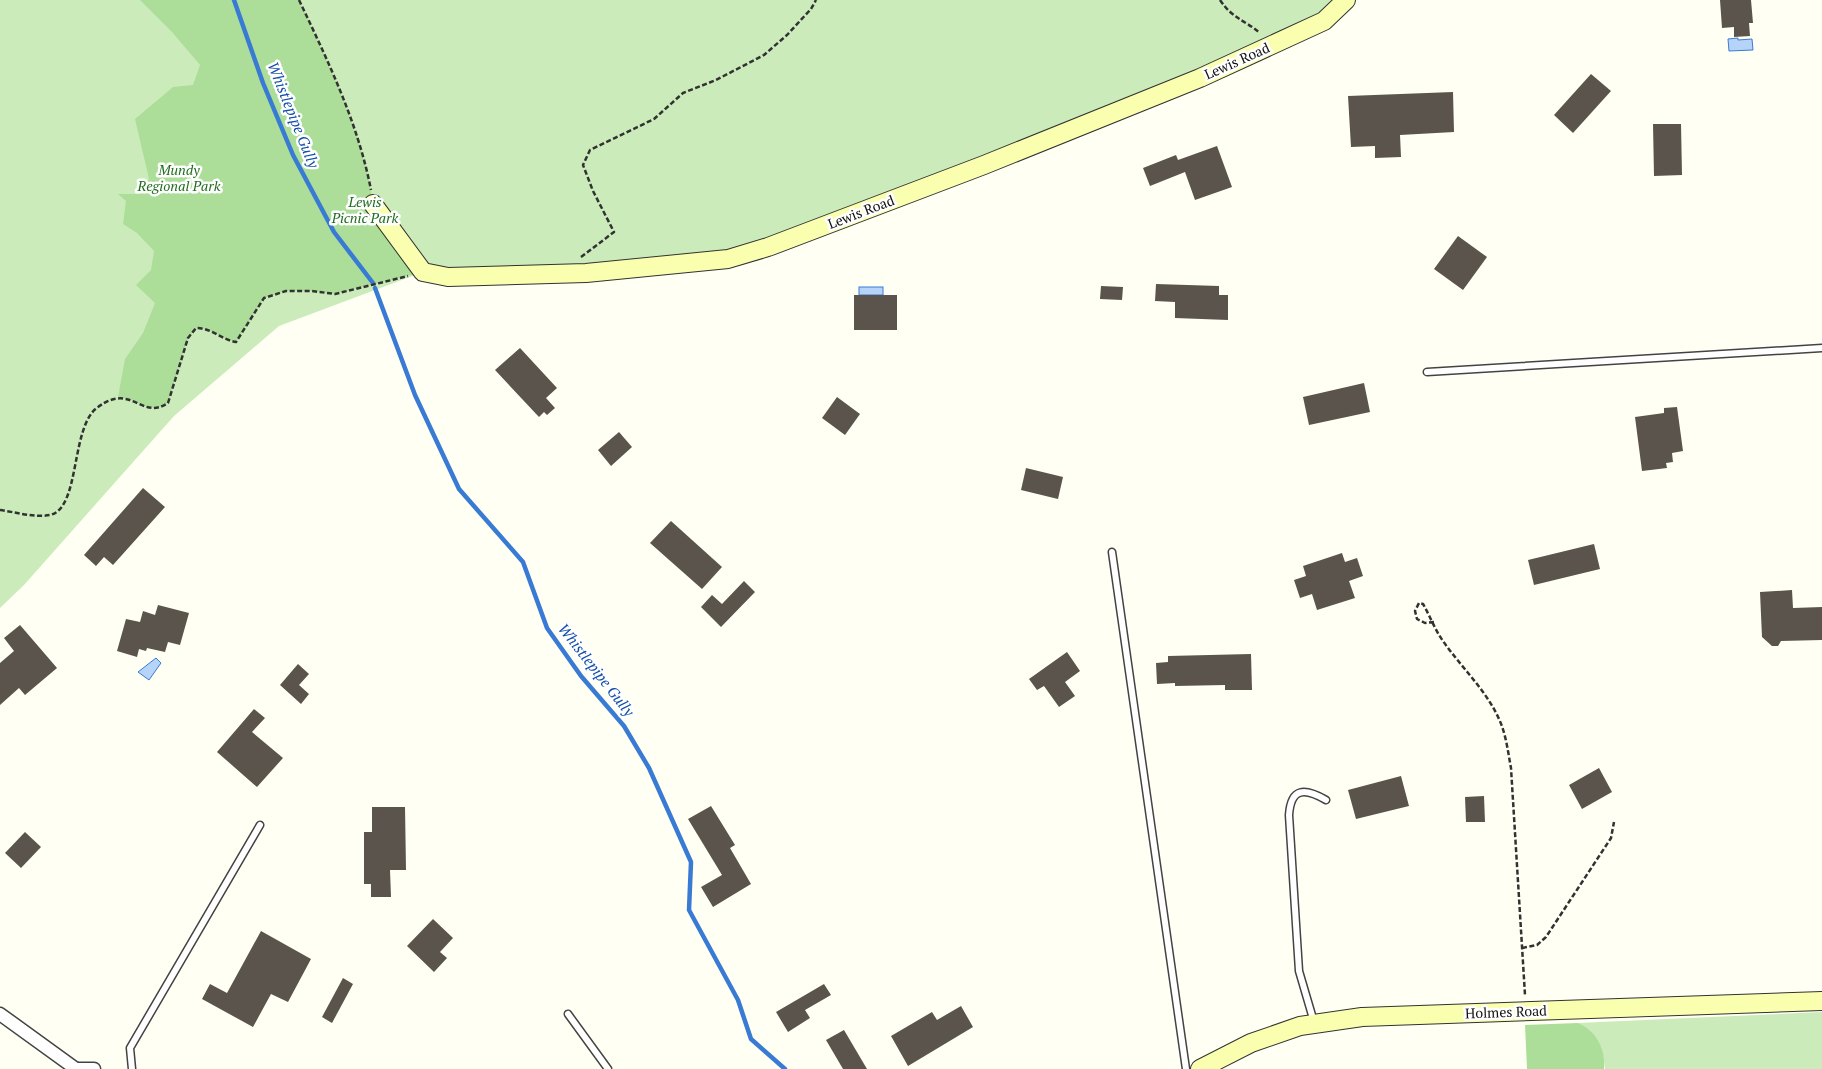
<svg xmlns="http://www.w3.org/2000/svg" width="1822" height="1069" viewBox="0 0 1822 1069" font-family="'PT Serif',serif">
  <rect width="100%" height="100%" fill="#fffff4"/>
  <g fill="#cbecba">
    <path d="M 0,0 L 1346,0 L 1324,21 L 728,259 L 423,272 L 279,326 L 174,416 L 24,585 L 0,608 Z"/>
    <path d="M 1822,1012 L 1822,1069 L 1605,1069 C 1604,1049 1596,1031 1578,1023 Z"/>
  </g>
  <g fill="#acde99">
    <path d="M 140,0 L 299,0 L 338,86 L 357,137 L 367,171 L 373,204 L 423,272 L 335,294 L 312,291 L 286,291 L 264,298 L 236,342 C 222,340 212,328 197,328 L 188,338 L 168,403 C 149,416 137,398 118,397 L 125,359 L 143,333 L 155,303 L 136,285 L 151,270 L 154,251 L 137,233 L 123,224 L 126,201 L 118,194 L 139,194 L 149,179 L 135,119 L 173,87 L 193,85 L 200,65 L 172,32 Z"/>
    <path d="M 1578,1023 C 1596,1030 1606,1050 1604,1069 L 1527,1069 L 1525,1025 Z"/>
  </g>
  <g fill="#b6d4f9" stroke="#397bd4">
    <path d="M 1738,38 L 1738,40 L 1752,39 L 1753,50 L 1729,51 L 1728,39 Z"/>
    <rect x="859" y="287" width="24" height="8"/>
    <path d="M 156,658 L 161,663 L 149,680 L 138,672 Z"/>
  </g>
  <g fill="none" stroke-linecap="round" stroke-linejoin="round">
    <g stroke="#397bd4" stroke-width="4.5">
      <path d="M 234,0 L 263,83 L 293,155 L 334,232 L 373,283"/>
      <path d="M 375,288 L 415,395 L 459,489 L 523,562 L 547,628 L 581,676 L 624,726 L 649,768 L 691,862 L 689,910 L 738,1000 L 751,1039 L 785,1069"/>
    </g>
  </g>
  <g fill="#5a544c">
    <path d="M 1720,0 L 1751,0 L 1753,23 L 1749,23 L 1750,36 L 1734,37 L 1734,27 L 1722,28 Z"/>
    <path d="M 1591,74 L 1611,91 L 1573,133 L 1554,115 Z"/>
    <path d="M 1453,92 L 1454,132 L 1400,135 L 1401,157 L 1375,158 L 1375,146 L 1351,147 L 1348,96 Z"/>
    <path d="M 1653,124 L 1681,124 L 1682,175 L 1654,176 Z"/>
    <path d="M 1217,146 L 1232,187 L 1195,200 L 1185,172 L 1150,186 L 1143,168 L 1176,155 L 1178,160 Z"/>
    <path d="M 1458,236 L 1487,257 L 1463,290 L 1434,269 Z"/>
    <path d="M 1156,284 L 1219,286 L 1219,295 L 1228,295 L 1228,320 L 1175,318 L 1175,302 L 1155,301 Z"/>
    <path d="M 1101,286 L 1123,287 L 1122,300 L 1100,299 Z"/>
    <rect x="854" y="295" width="43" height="35"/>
    <path d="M 520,348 L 557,388 L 546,398 L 555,408 L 547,415 L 544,412 L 539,417 L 495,370 Z"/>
    <path d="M 1364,383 L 1370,412 L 1309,425 L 1303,397 Z"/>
    <path d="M 837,397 L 860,414 L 845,435 L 822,418 Z"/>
    <path d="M 1677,407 L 1683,451 L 1672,453 L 1673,462 L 1666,463 L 1667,468 L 1642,471 L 1635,417 L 1664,413 L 1664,408 Z"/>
    <path d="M 619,432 L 632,447 L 611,466 L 598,450 Z"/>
    <path d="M 1026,468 L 1063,477 L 1058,499 L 1021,490 Z"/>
    <path d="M 143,488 L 165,507 L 113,565 L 104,557 L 96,566 L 84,555 Z"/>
    <path d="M 671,521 L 722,567 L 702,589 L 650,543 Z"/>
    <path d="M 1594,544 L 1600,569 L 1534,585 L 1528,560 Z"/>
    <path d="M 1342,553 L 1345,562 L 1357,558 L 1363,576 L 1349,581 L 1355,598 L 1317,610 L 1312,594 L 1300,598 L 1294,580 L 1306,576 L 1303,566 Z"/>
    <path d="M 744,581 L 755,592 L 721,627 L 701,607 L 712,595 L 722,604 Z"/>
    <path d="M 1792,590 L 1793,608 L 1822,607 L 1822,640 L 1781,641 L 1778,646 L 1772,646 L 1762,637 L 1760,592 Z"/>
    <path d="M 158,605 L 189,613 L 180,645 L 168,642 L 165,652 L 147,648 L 146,651 L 139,649 L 137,657 L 117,651 L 126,619 L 140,622 L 143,611 L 155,615 Z"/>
    <path d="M 20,625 L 57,668 L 25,695 L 19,688 L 0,705 L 0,663 L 14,651 L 4,638 Z"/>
    <path d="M 1067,652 L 1080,671 L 1065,682 L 1075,696 L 1059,707 L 1044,686 L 1037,690 L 1029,679 Z"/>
    <path d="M 1251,654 L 1252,690 L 1225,690 L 1225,685 L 1175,686 L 1175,683 L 1157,684 L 1156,663 L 1168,662 L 1168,656 Z"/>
    <path d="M 298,664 L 309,674 L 299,685 L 309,694 L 301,704 L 280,685 Z"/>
    <path d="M 254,709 L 265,718 L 252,732 L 283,758 L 257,787 L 217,752 Z"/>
    <path d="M 1599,768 L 1612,792 L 1582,809 L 1569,785 Z"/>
    <path d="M 1401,776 L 1409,806 L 1356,819 L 1348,790 Z"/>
    <path d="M 1484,796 L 1485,822 L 1466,822 L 1465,797 Z"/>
    <path d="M 711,806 L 735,845 L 730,848 L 751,884 L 713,907 L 701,887 L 722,875 L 688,819 Z"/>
    <path d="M 372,807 L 405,807 L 406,870 L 390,870 L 391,897 L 371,897 L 371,884 L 364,884 L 364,832 L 372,832 Z"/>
    <path d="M 25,832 L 41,847 L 21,868 L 5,853 Z"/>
    <path d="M 433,919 L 453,938 L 440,952 L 447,958 L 434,972 L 407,946 Z"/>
    <path d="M 261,931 L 311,959 L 288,1002 L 271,994 L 253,1027 L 202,999 L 210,984 L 227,993 Z"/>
    <path d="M 343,978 L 353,984 L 332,1023 L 322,1017 Z"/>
    <path d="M 824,984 L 831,995 L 805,1010 L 810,1018 L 788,1032 L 776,1012 Z"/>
    <path d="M 961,1006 L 973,1027 L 908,1066 L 891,1036 L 932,1012 L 937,1020 Z"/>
    <path d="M 844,1030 L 867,1069 L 843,1069 L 826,1040 Z"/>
  </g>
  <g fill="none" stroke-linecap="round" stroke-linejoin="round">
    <g stroke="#434343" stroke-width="9">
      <g id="lane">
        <path d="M 1427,372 L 1822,348"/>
        <path d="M 1112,552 L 1186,1069"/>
        <path d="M 568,1014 L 608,1069"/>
        <path d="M 1314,1022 L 1299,971 L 1289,815 C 1291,787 1305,788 1326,800"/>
        <path d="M 132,1069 L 130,1048 L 260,825"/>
      </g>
    </g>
    <g stroke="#434343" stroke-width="15">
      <g id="street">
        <path d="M 0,1014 L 76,1069"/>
        <path d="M 75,1069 L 94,1069"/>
      </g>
    </g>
    <g stroke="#323232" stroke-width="20">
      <g id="secondary">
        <path d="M 373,204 L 423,272 L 448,277 L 586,273 L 728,259 L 768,247 L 984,165 L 1200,78 L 1324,21 L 1346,0"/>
        <path d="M 1200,1069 L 1251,1043 L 1300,1026 L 1362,1017 L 1822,1001"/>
      </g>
    </g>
    <g stroke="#323232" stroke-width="2.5" stroke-dasharray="5 2.5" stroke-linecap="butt">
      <path d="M 299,0 C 328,61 358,123 371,190"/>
      <path d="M 1220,0 C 1233,19 1243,19 1260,33"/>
      <path d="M 581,257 L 614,232 L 593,191 L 583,165 L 590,150 L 654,119 L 683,93 L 716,80 L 764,55 L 787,35 L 811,9 L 816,0"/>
      <path d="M 0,510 C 15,512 34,518 50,515 C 81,508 70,426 98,407 C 132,382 141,421 168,403 L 188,338 L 196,328 C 212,328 222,340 236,342 L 264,298 L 286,291 L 312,291 L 335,294 L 408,276"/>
      <path d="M 1434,622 L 1425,623 L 1417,619 L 1415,611 L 1419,603 L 1423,604 C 1430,616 1435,630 1443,641 C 1461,667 1486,690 1499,719 C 1506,734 1508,752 1511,768 L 1525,995"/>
      <path d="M 1522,948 L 1537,945 L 1546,937 L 1611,838 L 1614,822"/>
    </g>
    <use href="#lane" stroke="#fff" stroke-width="6"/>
    <use href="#street" stroke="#fff" stroke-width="12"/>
    <use href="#secondary" stroke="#faffaf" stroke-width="18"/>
  </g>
  <g text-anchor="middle" stroke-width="5" stroke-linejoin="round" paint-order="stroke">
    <g font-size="14" fill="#101010" stroke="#fff">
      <text transform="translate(1237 61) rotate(-24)" y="5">Lewis Road</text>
      <text transform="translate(861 212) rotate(-21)" y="5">Lewis Road</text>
      <text transform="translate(1506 1012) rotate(-2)" y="5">Holmes Road</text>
    </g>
    <g font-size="14" font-style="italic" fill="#1f6d1c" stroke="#fff">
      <text x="179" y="175">Mundy<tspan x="179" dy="16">Regional Park</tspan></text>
      <text x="365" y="207">Lewis<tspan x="365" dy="16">Picnic Park</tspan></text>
    </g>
    <g font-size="15" font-style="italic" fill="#124daa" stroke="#fff">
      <text transform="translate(293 115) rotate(68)" y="5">Whistlepipe Gully</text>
      <text transform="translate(596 670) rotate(52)" y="5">Whistlepipe Gully</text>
    </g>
  </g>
</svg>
